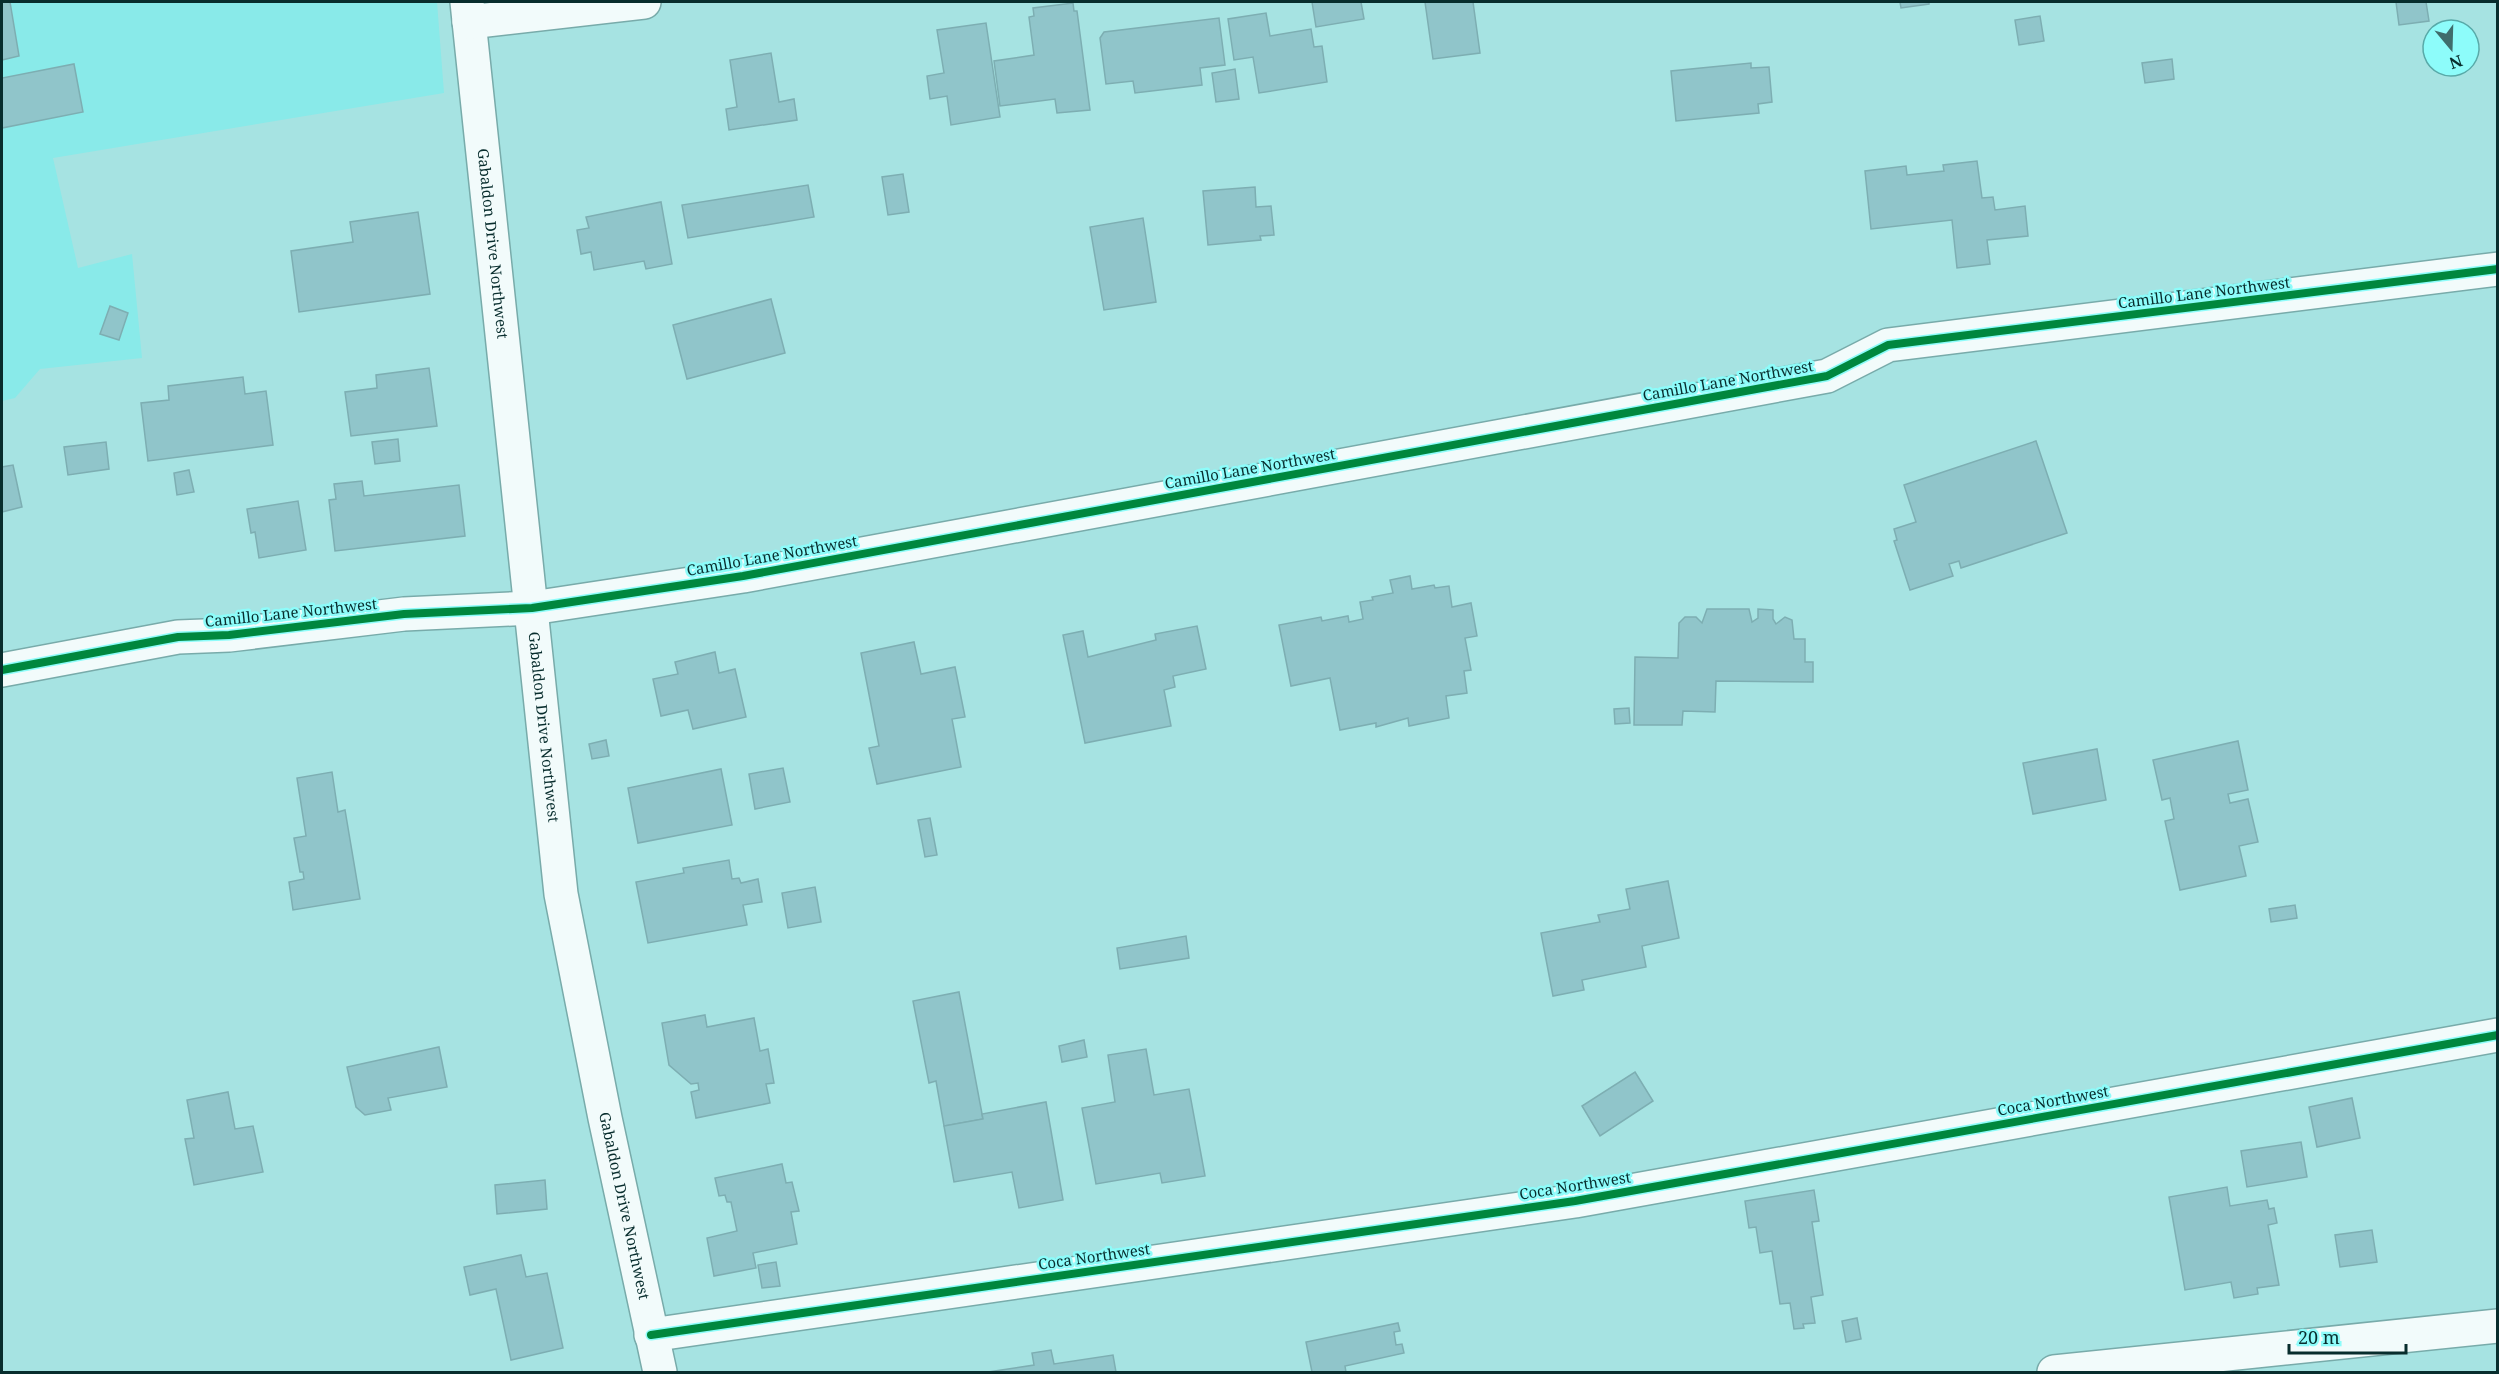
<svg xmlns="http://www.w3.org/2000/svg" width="2499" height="1374" viewBox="0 0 2499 1374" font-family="'Noto Serif',serif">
  <rect width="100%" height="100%" fill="#a6e3e2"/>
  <path fill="#89eae9" d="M 2,2 L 437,2 L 444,93 L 53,158 L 78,268 L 132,254 L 142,358 L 40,369 L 15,398 L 2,401 Z"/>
  <g fill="#90c5ca" stroke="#7daeb2" stroke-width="1.5">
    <path d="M 2,2 L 10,2 L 19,56 L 2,60 Z"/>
    <path d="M 1312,2 L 1361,2 L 1364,19 L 1316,27 Z"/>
    <path d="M 1425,2 L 1473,2 L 1480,53 L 1433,59 Z"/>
    <path d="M 1900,2 L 1929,2 L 1929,4 L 1901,8 Z"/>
    <path d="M 2396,2 L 2426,2 L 2429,21 L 2399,25 Z"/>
    <path d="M 1073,3 L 1074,11 L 1077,11 L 1090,110 L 1057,113 L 1055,99 L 1000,106 L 994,61 L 1034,55 L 1029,17 L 1034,16 L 1033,8 Z"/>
    <path d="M 1266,13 L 1270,36 L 1311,29 L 1314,47 L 1322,46 L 1327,82 L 1259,93 L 1253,57 L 1234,60 L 1228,19 Z"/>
    <path d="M 2040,16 L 2044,41 L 2019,45 L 2015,20 Z"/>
    <path d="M 1219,18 L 1225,65 L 1200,68 L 1202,85 L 1135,93 L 1133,81 L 1106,84 L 1100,38 L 1104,32 Z"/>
    <path d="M 986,23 L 1000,117 L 951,125 L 947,96 L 930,99 L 927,76 L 944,73 L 937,30 Z"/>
    <path d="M 771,53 L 779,102 L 794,99 L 797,120 L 729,130 L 726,109 L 737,107 L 730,60 Z"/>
    <path d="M 2172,59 L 2174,79 L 2145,83 L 2142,63 Z"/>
    <path d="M 1751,63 L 1751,68 L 1769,67 L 1772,102 L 1758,104 L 1759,113 L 1676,121 L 1671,71 Z"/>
    <path d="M 74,64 L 83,112 L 2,128 L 2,78 Z"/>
    <path d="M 1235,69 L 1239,99 L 1216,102 L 1212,73 Z"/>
    <path d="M 1977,161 L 1982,198 L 1993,197 L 1995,210 L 2025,206 L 2028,236 L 1987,240 L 1990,264 L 1957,268 L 1952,220 L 1871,229 L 1865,171 L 1906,166 L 1907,175 L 1944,171 L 1943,165 Z"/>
    <path d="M 903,174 L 909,212 L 888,215 L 882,177 Z"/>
    <path d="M 808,185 L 814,217 L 688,238 L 682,205 Z"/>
    <path d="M 1255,187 L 1256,207 L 1271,206 L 1274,235 L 1260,236 L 1261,240 L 1208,245 L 1203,191 Z"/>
    <path d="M 661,202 L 672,264 L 646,269 L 644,261 L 594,270 L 591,252 L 581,254 L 577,230 L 589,228 L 586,217 Z"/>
    <path d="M 418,212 L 430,294 L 299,312 L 291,251 L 353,242 L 350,222 Z"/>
    <path d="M 1143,218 L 1156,302 L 1104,310 L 1090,227 Z"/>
    <path d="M 771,299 L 785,353 L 687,379 L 673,325 Z"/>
    <path d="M 110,306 L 128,313 L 119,340 L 100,334 Z"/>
    <path d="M 429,368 L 437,426 L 351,436 L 345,392 L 377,388 L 376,375 Z"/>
    <path d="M 243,377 L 245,394 L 266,391 L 273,445 L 148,461 L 141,403 L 169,400 L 168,386 Z"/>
    <path d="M 398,439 L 400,461 L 375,464 L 372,442 Z"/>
    <path d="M 2036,441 L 2067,533 L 1961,568 L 1959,561 L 1949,564 L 1953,576 L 1910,590 L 1894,541 L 1897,540 L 1894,529 L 1916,522 L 1904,485 Z"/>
    <path d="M 106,442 L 109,469 L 68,475 L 64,447 Z"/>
    <path d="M 13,465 L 22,507 L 2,512 L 2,467 Z"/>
    <path d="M 189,470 L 194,492 L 177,495 L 174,473 Z"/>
    <path d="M 362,481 L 364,496 L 459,485 L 465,536 L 335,551 L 329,500 L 336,499 L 334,484 Z"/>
    <path d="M 298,501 L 306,550 L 259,558 L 255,532 L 251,533 L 247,509 Z"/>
    <path d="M 1410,576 L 1412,589 L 1434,585 L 1435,588 L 1449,586 L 1452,607 L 1471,603 L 1477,636 L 1465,638 L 1471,670 L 1464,671 L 1467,693 L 1446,696 L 1449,718 L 1409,726 L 1408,718 L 1376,727 L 1376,723 L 1340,730 L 1330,678 L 1291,686 L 1279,625 L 1321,617 L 1322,621 L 1348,616 L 1349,622 L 1363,619 L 1360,602 L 1373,600 L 1372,597 L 1393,593 L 1390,580 Z"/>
    <path d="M 1707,609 L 1749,609 L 1752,622 L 1758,618 L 1758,609 L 1773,610 L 1773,619 L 1776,624 L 1785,617 L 1792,620 L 1794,639 L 1805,639 L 1805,662 L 1813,662 L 1813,682 L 1716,681 L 1715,712 L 1683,711 L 1682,725 L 1634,725 L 1635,657 L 1678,658 L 1679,623 L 1685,617 L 1696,617 L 1702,623 Z"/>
    <path d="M 1197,626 L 1206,669 L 1173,676 L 1175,687 L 1164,690 L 1171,726 L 1085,743 L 1063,635 L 1083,631 L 1088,657 L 1156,640 L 1155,634 Z"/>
    <path d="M 914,642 L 921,674 L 955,667 L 965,717 L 952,719 L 961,767 L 877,784 L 869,748 L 879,746 L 861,653 Z"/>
    <path d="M 715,652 L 719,673 L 735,669 L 746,717 L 693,729 L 688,710 L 661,716 L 653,679 L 678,674 L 675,662 Z"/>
    <path d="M 1629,708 L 1630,723 L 1615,724 L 1614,709 Z"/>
    <path d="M 606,740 L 609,756 L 592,759 L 589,744 Z"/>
    <path d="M 2238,741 L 2248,790 L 2228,794 L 2230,803 L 2248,799 L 2258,842 L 2239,846 L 2246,876 L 2180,890 L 2165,821 L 2174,819 L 2170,798 L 2162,800 L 2153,760 Z"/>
    <path d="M 2097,749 L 2106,800 L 2033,814 L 2023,763 Z"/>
    <path d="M 783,768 L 790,802 L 755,809 L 749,774 Z"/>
    <path d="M 721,769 L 732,825 L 638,843 L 628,788 Z"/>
    <path d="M 332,772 L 338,812 L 345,810 L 360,899 L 293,910 L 289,882 L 304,879 L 303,872 L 300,872 L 294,838 L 306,836 L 297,778 Z"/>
    <path d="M 930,818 L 937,855 L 925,857 L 918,820 Z"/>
    <path d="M 729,860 L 732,879 L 739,878 L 741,883 L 758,879 L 762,902 L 743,905 L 747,925 L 648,943 L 636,882 L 684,873 L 683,868 Z"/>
    <path d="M 1668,881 L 1679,938 L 1642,946 L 1646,967 L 1582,980 L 1584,990 L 1553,996 L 1541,933 L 1600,922 L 1598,915 L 1630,909 L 1626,889 Z"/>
    <path d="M 815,887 L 821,922 L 788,928 L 782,893 Z"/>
    <path d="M 2295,905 L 2297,918 L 2271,922 L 2269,909 Z"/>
    <path d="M 1186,936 L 1189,958 L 1120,969 L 1117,948 Z"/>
    <path d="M 959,992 L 983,1119 L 944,1126 L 936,1081 L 929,1083 L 913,1001 Z"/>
    <path d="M 705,1015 L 707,1027 L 754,1018 L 760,1051 L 768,1049 L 774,1083 L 766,1084 L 770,1103 L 696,1118 L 691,1092 L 699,1090 L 698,1083 L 691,1084 L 669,1065 L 662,1023 Z"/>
    <path d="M 1084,1040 L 1087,1057 L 1062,1062 L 1059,1046 Z"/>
    <path d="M 439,1047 L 447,1087 L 388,1098 L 391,1110 L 365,1115 L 356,1107 L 347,1067 Z"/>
    <path d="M 1146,1049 L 1154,1095 L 1189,1089 L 1205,1176 L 1162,1183 L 1160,1173 L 1096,1184 L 1082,1108 L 1115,1102 L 1108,1055 Z"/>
    <path d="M 1635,1072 L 1653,1101 L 1600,1136 L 1582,1106 Z"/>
    <path d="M 228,1092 L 235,1129 L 253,1126 L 263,1172 L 194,1185 L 185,1139 L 194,1138 L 187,1100 Z"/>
    <path d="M 2352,1098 L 2360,1138 L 2317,1147 L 2309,1107 Z"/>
    <path d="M 1046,1102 L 1063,1200 L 1019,1208 L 1012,1172 L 954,1182 L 944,1126 L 983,1119 L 982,1114 Z"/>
    <path d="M 2301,1142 L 2307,1177 L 2247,1187 L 2241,1151 Z"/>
    <path d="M 782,1164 L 786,1183 L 792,1182 L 799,1211 L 791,1212 L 797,1244 L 753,1253 L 756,1268 L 714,1276 L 707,1238 L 737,1231 L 731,1202 L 727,1202 L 725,1195 L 719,1196 L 715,1178 Z"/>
    <path d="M 545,1180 L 547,1209 L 497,1214 L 495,1185 Z"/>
    <path d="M 2227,1187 L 2230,1206 L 2267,1200 L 2269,1209 L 2274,1208 L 2277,1223 L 2268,1225 L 2279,1285 L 2257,1288 L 2258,1294 L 2234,1298 L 2231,1282 L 2185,1290 L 2169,1197 Z"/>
    <path d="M 1814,1190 L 1819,1221 L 1812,1222 L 1823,1295 L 1811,1297 L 1815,1323 L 1803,1324 L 1804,1328 L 1794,1329 L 1790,1303 L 1780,1304 L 1772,1251 L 1760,1253 L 1756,1227 L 1749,1228 L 1745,1201 Z"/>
    <path d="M 2372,1230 L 2377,1262 L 2340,1267 L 2335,1235 Z"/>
    <path d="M 521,1255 L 526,1277 L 547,1273 L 563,1348 L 511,1360 L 496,1289 L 470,1295 L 464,1267 Z"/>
    <path d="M 776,1262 L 780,1286 L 762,1288 L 758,1265 Z"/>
    <path d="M 1857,1318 L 1861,1339 L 1846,1342 L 1842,1321 Z"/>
    <path d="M 1398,1323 L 1400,1331 L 1394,1332 L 1396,1345 L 1402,1344 L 1404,1353 L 1345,1366 L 1346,1372 L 1312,1372 L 1306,1342 Z"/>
    <path d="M 1051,1350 L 1054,1364 L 1113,1355 L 1116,1372 L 988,1372 L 1034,1365 L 1032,1353 Z"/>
  </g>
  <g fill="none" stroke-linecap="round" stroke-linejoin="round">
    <g stroke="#78abaa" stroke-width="36">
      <g id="minor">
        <path id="s1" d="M 467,2 L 561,894 L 605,1118 L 660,1372"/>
        <path d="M 469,22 L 644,2"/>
        <path d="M 2,670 L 178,637 L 229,635 L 404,614 L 532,608 L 743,576 L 1827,376 L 1888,345 L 2498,269"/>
        <path d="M 651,1335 L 1575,1201 L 2498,1035"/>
        <path d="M 2054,1372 L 2498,1326"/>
      </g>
    </g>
    <use href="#minor" stroke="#f2fbfb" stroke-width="33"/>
    <g stroke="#8dfcfa" stroke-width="11">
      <g id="cycleway">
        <path d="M 2,670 L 178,637 L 229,635 L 404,614 L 532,608 L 743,576 L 1827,376 L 1888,345 L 2498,269"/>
        <path d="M 651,1335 L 1575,1201 L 2498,1035"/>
      </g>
    </g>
    <use href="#cycleway" stroke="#00873e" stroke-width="8"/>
  </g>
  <g text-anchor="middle" stroke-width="5" stroke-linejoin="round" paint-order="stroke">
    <g font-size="15" fill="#082d2d" stroke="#8dfcfa">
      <text dy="5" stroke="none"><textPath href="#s1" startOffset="243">Gabaldon Drive Northwest</textPath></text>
      <text transform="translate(2204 293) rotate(-7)" y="5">Camillo Lane Northwest</text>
      <text transform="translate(1728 381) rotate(-10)" y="5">Camillo Lane Northwest</text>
      <text transform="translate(1250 469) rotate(-10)" y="5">Camillo Lane Northwest</text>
      <text transform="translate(772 556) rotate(-10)" y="5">Camillo Lane Northwest</text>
      <text transform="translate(291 613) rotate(-6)" y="5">Camillo Lane Northwest</text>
      <text dy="5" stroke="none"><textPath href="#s1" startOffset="729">Gabaldon Drive Northwest</textPath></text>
      <text transform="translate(2053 1101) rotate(-10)" y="5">Coca Northwest</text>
      <text transform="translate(1575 1186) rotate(-9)" y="5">Coca Northwest</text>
      <text dy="5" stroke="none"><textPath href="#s1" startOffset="1215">Gabaldon Drive Northwest</textPath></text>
      <text transform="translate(1094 1257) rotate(-8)" y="5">Coca Northwest</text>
    </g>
  </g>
  <rect width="2499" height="1374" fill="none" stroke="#082d2d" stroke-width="6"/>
  <g transform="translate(2451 48) rotate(161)"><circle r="28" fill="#8dfcfa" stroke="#58a9a8" stroke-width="1.5"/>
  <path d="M0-4.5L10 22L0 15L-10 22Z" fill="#3f6d6c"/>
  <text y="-9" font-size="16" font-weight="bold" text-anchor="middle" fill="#082d2d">N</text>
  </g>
  <path d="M2289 1344v9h117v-9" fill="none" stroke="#082d2d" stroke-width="3"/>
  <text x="2298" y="1344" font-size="18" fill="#082d2d" stroke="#8dfcfa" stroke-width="4.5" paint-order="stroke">20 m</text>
</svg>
